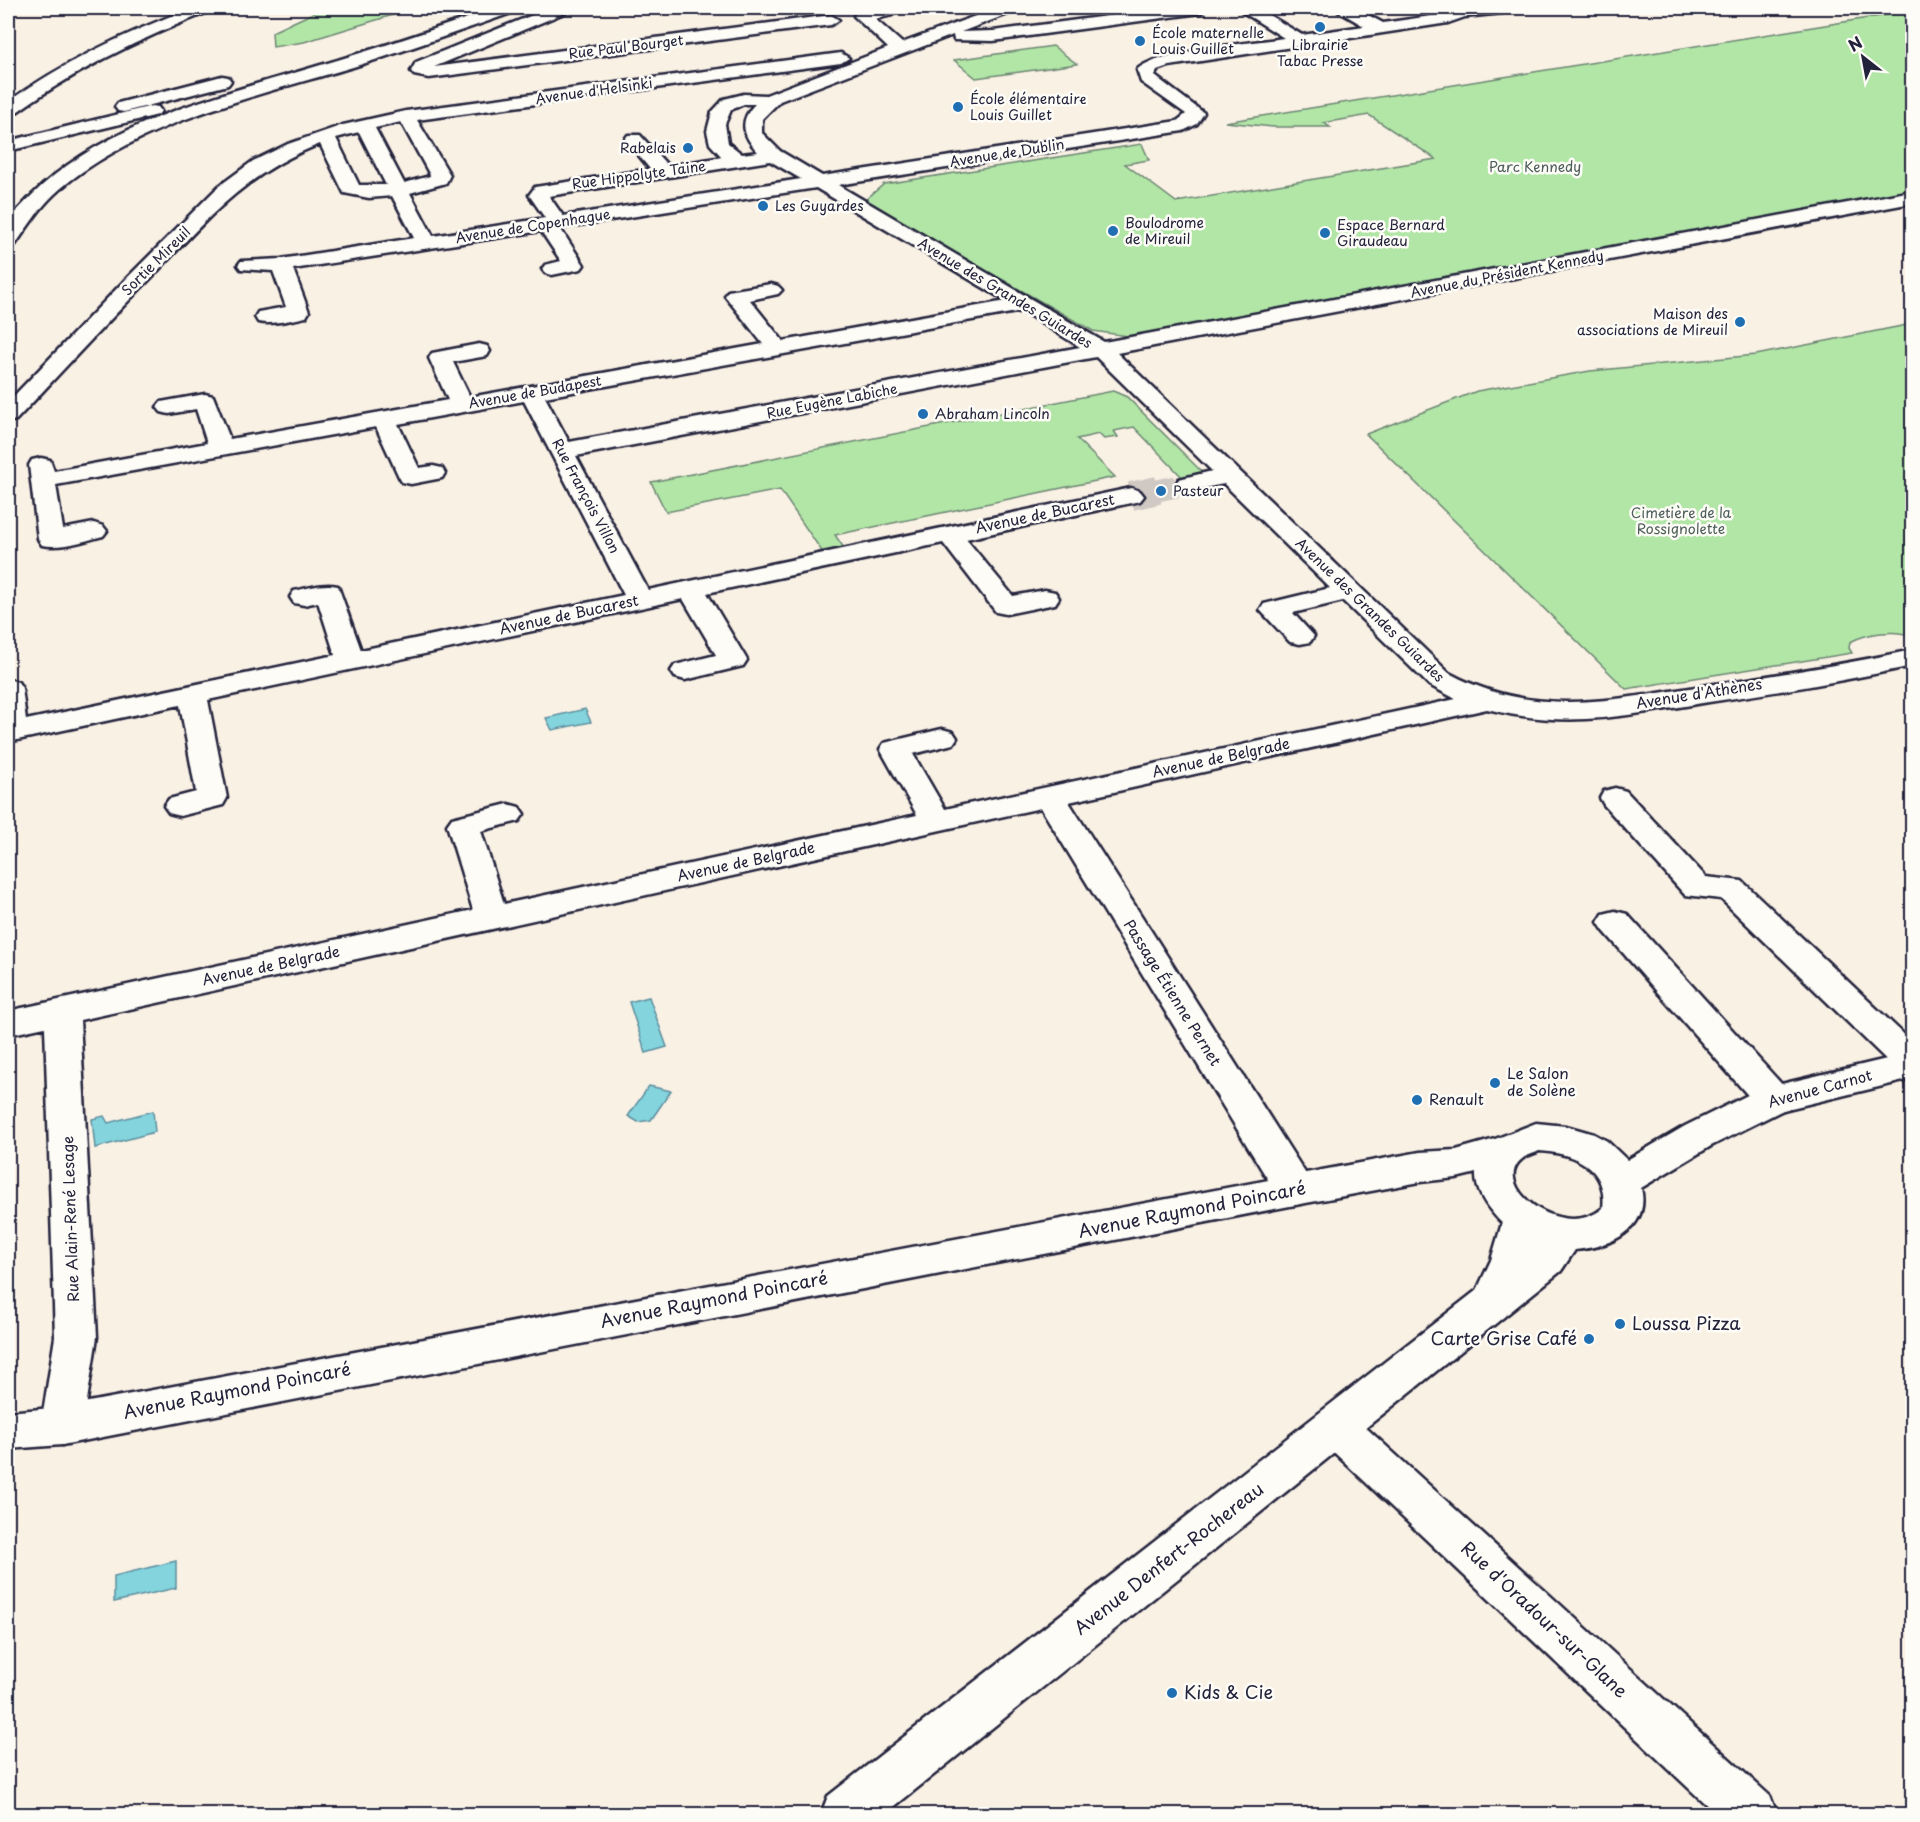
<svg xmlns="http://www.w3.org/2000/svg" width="1920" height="1822" viewBox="0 0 1920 1822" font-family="'Playpen Sans',sans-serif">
  <rect width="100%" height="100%" fill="#faf1e5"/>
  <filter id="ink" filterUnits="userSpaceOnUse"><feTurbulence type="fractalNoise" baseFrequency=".0167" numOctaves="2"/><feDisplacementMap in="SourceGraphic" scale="12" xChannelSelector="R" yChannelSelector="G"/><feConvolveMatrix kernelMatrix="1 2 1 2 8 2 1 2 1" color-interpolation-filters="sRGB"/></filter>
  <g filter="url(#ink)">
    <g fill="#b2e6a7" stroke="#6a8471" stroke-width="1.5">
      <path d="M 324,8 L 416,8 L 304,42 L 273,47 L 272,32 Z"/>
      <path d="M 1912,11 L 1912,191 L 1135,337 L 1093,331 L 864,201 L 884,184 L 1142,144 L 1149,160 L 1125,164 L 1176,202 L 1436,159 L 1369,115 L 1324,123 L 1330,127 L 1273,127 L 1225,122 Z"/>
      <path d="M 1053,46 L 1077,64 L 976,78 L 954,60 Z"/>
      <path d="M 1912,324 L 1912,636 C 1895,629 1867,633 1850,642 L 1849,648 L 1852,653 L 1626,689 L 1366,434 L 1477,391 L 1590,371 L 1756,355 Z"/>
      <path d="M 1113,391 L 1127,397 L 1202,472 L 1182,477 L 1134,427 L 1114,431 L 1118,437 L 1104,439 L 1099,434 L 1077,439 L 1115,477 L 835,535 L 844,548 L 823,553 L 780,490 L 666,512 L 651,482 Z"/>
    </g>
    <g fill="#83d4dd" stroke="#5c8d9c" stroke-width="1.5">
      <path d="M 585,709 L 591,722 L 552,730 L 546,718 Z"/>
      <path d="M 649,997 L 667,1047 L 646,1053 L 629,1002 Z"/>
      <path d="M 649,1086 L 671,1091 L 651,1120 L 638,1122 L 628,1116 Z"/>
      <path d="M 153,1111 L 155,1132 L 95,1148 L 92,1119 L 104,1116 L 108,1123 Z"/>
      <path d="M 176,1561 L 176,1588 L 114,1602 L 114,1576 Z"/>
    </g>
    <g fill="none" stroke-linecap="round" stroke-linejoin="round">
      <path stroke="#cfc8c3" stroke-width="22" stroke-dasharray="22 11" stroke-linecap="butt" d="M 1155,491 L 1188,484"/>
      <path stroke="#cfc8c3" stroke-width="28" stroke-dasharray="28 14" stroke-linecap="butt" d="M 1131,496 L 1162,489"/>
      <g stroke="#22223b" stroke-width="5">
        <g id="minor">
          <path d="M 550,8 L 571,8 L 569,11 L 434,67 L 831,15 L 839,20 L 831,25 L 429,78 L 414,75 L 411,71 L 416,62 Z"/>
          <path d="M 872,8 L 892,9 L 894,12 L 892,15 L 875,19 L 902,43 L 997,8 L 1018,8 L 1016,11 L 961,32 L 993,31 L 1168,8 L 1208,8 L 1200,13 L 993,41 L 954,40 L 953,35 L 780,101 L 762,119 L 762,133 L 780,151 L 822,176 L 1177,121 L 1186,114 L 1141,82 L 1137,70 C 1151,52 1257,42 1284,38 L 1241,11 L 1239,8 L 1257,8 L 1302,35 L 1364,26 L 1338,11 L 1336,8 L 1355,8 L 1383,23 L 1445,14 L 1469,8 L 1511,8 L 1509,11 L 1503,13 L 1465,17 L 1448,23 L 1169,66 L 1157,70 L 1155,76 L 1204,113 L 1197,124 L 1183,131 L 838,185 L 1104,342 L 1912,191 L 1912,203 L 1117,353 L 1449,673 C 1538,721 1621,698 1715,684 C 1781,674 1847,664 1912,650 L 1912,666 C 1845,681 1777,692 1709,702 C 1628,715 1570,730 1487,709 L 1069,802 L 1309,1179 L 1314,1190 L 1309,1201 L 1295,1205 L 1281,1201 L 1041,808 L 80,1020 L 97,1337 L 83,1426 L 77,1439 L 62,1445 L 47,1439 L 41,1426 L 55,1337 L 45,1027 L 8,1035 L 8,1011 L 473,910 L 447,825 L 452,818 L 508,804 L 519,807 L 524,814 L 519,821 L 481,831 L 504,904 L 917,815 L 880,749 L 884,743 L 942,729 L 953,732 L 957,738 L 953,744 L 913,754 L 945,809 L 1456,699 L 1429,685 L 1343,601 L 1293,613 L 1314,636 L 1310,642 L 1300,644 L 1290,642 L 1260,610 L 1264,604 L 1330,588 L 1224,484 L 1188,491 L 1179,489 L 1176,484 L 1179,479 L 1212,471 L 1096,357 L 576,456 L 648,590 L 1131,488 L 1140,491 L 1144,496 L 1140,501 L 966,539 L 1013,596 L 1045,590 L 1055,592 L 1059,598 L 1055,604 L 1006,614 L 996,612 L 943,543 L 707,593 L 747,660 L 743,666 L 685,680 L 675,677 L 671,671 L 675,665 L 716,655 L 683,599 L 208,700 L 227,798 L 223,805 L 180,816 L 169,813 L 164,806 L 169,799 L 196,792 L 180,705 L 8,742 L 8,679 L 18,682 L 22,688 L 26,720 L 335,655 L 318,602 L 304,605 L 294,603 L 290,597 L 294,591 C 309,588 323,583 338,586 L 361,650 L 624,595 L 524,401 L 398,424 L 419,468 L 433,466 L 442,468 L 445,473 L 442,478 L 411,484 L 402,482 L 399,477 L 376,427 L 56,485 L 63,529 L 94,523 L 103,526 L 107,531 L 103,536 C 85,541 60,549 42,545 L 38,539 L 29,465 L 32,460 L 41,458 L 50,460 L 54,471 L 207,443 L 196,409 L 169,414 L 161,412 L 157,407 L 161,402 L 205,394 L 213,396 L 230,439 L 448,400 L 429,358 L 432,353 L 479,344 L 487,346 L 490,351 L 487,356 L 453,362 L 470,397 L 763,344 L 725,296 L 728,291 L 771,284 L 778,286 L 782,290 L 778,294 L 750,300 L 783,341 L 1006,301 L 816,188 L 560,228 L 584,265 L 581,269 L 552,275 L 545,273 L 542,269 L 545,265 L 561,261 L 541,231 L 293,269 L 309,312 L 306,317 C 291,320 273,325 258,322 L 255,317 L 258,312 L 286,307 L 273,271 L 241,269 L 238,265 L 241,261 L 281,259 L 414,238 L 392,196 L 369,198 L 344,193 L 320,144 C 245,173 205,221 151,278 C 105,324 61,372 16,420 L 8,422 L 8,402 L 125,280 L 219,186 L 253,161 L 288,144 L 343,125 L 406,111 L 841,53 L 849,58 L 841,63 L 417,120 L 450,175 L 446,183 L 410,193 L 433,236 L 545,218 L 529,195 L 535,187 L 650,169 L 625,139 L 628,135 L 640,135 L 668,166 L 722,157 L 710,144 L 707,131 L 712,112 L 724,99 L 744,94 L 766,95 L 888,48 L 854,16 L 856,13 ZM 744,104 L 755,104 C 738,121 743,136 758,152 L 742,154 L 728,143 L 725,124 L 731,110 ZM 401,122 L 430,175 L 430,176 L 404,183 L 375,128 ZM 359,132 L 386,185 L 359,185 L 336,138 ZM 770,161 L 801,179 L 563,216 L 549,196 ZM 1022,311 L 1080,347 L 569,442 L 545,397 Z"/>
          <path d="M 1615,788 L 1626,791 L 1706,877 L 1742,881 L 1912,1042 L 1912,1076 L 1899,1072 L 1721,899 L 1685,895 L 1604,805 L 1600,798 L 1604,791 Z"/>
          <path d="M 1615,911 L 1627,914 L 1786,1089 L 1791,1099 L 1786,1109 L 1773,1113 L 1760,1109 L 1603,930 L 1598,922 L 1603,914 Z"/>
          <path d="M 1336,1408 L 1351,1414 L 1770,1796 L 1777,1814 L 1716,1814 L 1321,1440 L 1315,1427 L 1321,1414 Z"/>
        </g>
      </g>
      <g stroke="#22223b" stroke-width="5">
        <path id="major" d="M 1912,1053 L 1912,1079 L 1783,1110 L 1711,1146 L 1641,1188 C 1651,1230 1609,1247 1575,1250 L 1561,1271 L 885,1814 L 821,1814 L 828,1796 L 1477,1290 L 1491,1260 L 1502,1223 C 1489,1210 1475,1192 1476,1173 L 1456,1178 L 1420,1182 L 1295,1205 L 62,1445 L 8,1449 L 8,1412 L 62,1407 L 1295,1175 L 1420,1152 L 1456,1150 L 1495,1139 L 1536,1123 L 1566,1126 L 1594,1134 L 1607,1141 L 1627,1160 L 1685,1126 L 1760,1089 ZM 1539,1151 C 1574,1153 1608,1167 1603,1208 C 1562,1243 1489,1185 1522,1159 C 1526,1155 1534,1154 1539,1151 Z"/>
      </g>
      <g stroke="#22223b" stroke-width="5">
        <g id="highway">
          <path d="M 192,8 L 213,8 L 211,11 C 141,38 75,70 14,114 L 8,115 L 8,102 C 64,62 127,32 192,8 Z"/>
          <path d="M 497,8 L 519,8 L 517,11 C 462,30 408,50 353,67 C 256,96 139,122 60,189 C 41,205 29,225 15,245 L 8,247 C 8,240 6,230 8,224 C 12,214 24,204 31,196 C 109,117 238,91 341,59 C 394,43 445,25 497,8 Z"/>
          <path d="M 222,76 L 228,77 L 231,81 L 228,85 L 124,112 L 118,111 L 115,107 L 118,103 Z"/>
          <path d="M 152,106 L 158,107 L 161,111 L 158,115 L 8,151 L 8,141 Z"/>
        </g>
      </g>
      <use href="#minor" fill="#fdfcf7" fill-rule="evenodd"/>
      <use href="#major" fill="#fdfcf7" fill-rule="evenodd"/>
      <use href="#highway" fill="#fdfcf7" fill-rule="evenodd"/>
    </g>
  </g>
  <g fill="#1f6fb2" stroke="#fdfcf7" stroke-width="2">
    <circle cx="1320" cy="27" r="6"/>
    <circle cx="1140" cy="41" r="6"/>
    <circle cx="958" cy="107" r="6"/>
    <circle cx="688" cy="148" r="6"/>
    <circle cx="763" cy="206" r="6"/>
    <circle cx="1113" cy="231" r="6"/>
    <circle cx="1325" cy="233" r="6"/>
    <circle cx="1740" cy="322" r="6"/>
    <circle cx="923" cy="414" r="6"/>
    <circle cx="1161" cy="491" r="6"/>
    <circle cx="1495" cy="1083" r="6"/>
    <circle cx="1417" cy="1100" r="6"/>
    <circle cx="1620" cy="1324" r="6"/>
    <circle cx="1589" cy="1339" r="6"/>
    <circle cx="1172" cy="1693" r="6"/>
  </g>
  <g text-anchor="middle" stroke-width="5" stroke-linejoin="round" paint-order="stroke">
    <g font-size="14" fill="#22223b" stroke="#fdfcf7" text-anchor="start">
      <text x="1152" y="38">École maternelle<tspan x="1152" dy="16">Louis Guillet</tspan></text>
      <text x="1320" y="50" text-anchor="middle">Librairie<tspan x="1320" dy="16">Tabac Presse</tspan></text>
      <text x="970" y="104">École élémentaire<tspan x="970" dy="16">Louis Guillet</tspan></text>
      <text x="676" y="153" text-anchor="end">Rabelais</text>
      <text x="775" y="211">Les Guyardes</text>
      <text x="1125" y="228">Boulodrome<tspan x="1125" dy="16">de Mireuil</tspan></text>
      <text x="1337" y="230">Espace Bernard<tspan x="1337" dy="16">Giraudeau</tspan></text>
      <text x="1728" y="319" text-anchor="end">Maison des<tspan x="1728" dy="16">associations de Mireuil</tspan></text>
      <text x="935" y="419">Abraham Lincoln</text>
      <text x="1173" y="496">Pasteur</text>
    </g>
    <g font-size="14" fill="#22223b" stroke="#fdfcf7">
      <text transform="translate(626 47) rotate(-7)" y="5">Rue Paul Bourget</text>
      <text transform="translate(594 91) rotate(-8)" y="5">Avenue d'Helsinki</text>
      <text transform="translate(1007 153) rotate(-9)" y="5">Avenue de Dublin</text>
      <text transform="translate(639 175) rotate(-8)" y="5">Rue Hippolyte Taine</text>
      <text transform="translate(533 226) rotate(-9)" y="5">Avenue de Copenhague</text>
      <text transform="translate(156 261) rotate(-45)" y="5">Sortie Mireuil</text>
      <text transform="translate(1507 274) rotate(-11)" y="5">Avenue du Président Kennedy</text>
      <text transform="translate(1005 293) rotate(31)" y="5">Avenue des Grandes Guiardes</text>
      <text transform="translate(535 392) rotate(-10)" y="5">Avenue de Budapest</text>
      <text transform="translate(832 401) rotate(-11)" y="5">Rue Eugène Labiche</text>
      <text transform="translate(586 496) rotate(62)" y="5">Rue François Villon</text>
      <text transform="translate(1370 610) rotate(44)" y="5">Avenue des Grandes Guiardes</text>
    </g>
    <g font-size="14" fill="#4d5d5b" stroke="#fdfcf7">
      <text x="1535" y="172">Parc Kennedy</text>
      <text x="1681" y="518">Cimetière de la<tspan x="1681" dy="16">Rossignolette</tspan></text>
    </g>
    <g font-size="15" fill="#22223b" stroke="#fdfcf7">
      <text transform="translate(1045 514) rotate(-12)" y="5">Avenue de Bucarest</text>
      <text transform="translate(569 615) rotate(-12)" y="5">Avenue de Bucarest</text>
      <text transform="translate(1699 694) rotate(-9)" y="5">Avenue d'Athènes</text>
      <text transform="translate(1221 758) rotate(-12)" y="5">Avenue de Belgrade</text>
      <text transform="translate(746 862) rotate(-12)" y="5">Avenue de Belgrade</text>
      <text transform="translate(271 966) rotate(-12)" y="5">Avenue de Belgrade</text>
      <text transform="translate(1172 993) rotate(58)" y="5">Passage Étienne Pernet</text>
      <text transform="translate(1820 1089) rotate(-15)" y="5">Avenue Carnot</text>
      <text transform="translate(71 1219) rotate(-92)" y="5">Rue Alain-René Lesage</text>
    </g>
    <g font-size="15" fill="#22223b" stroke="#fdfcf7" text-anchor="start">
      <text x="1507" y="1079">Le Salon<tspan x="1507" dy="17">de Solène</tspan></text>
      <text x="1429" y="1105">Renault</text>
    </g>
    <g font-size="18" fill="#22223b" stroke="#fdfcf7">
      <text transform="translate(1192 1210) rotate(-11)" y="6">Avenue Raymond Poincaré</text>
      <text transform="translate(714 1300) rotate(-11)" y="6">Avenue Raymond Poincaré</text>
      <text transform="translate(237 1391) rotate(-11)" y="6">Avenue Raymond Poincaré</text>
      <text transform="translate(1169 1559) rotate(-38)" y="6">Avenue Denfert-Rochereau</text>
      <text transform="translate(1544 1620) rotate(43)" y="6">Rue d'Oradour-sur-Glane</text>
    </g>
    <g font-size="18" fill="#22223b" stroke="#fdfcf7" text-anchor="start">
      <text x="1632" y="1330">Loussa Pizza</text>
      <text x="1577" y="1345" text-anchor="end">Carte Grise Café</text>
      <text x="1184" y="1699">Kids &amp; Cie</text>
    </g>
  </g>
  <rect width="1920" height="1822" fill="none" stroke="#fdfcf7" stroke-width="30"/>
  <rect x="15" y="15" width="1890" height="1792" fill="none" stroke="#22223b" stroke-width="2" filter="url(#ink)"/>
  <g transform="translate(1863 57) rotate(329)" stroke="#fdfcf7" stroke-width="4.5" paint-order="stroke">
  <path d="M0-4.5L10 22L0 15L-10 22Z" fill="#22223b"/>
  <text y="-9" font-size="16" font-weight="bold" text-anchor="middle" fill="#22223b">N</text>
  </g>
</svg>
